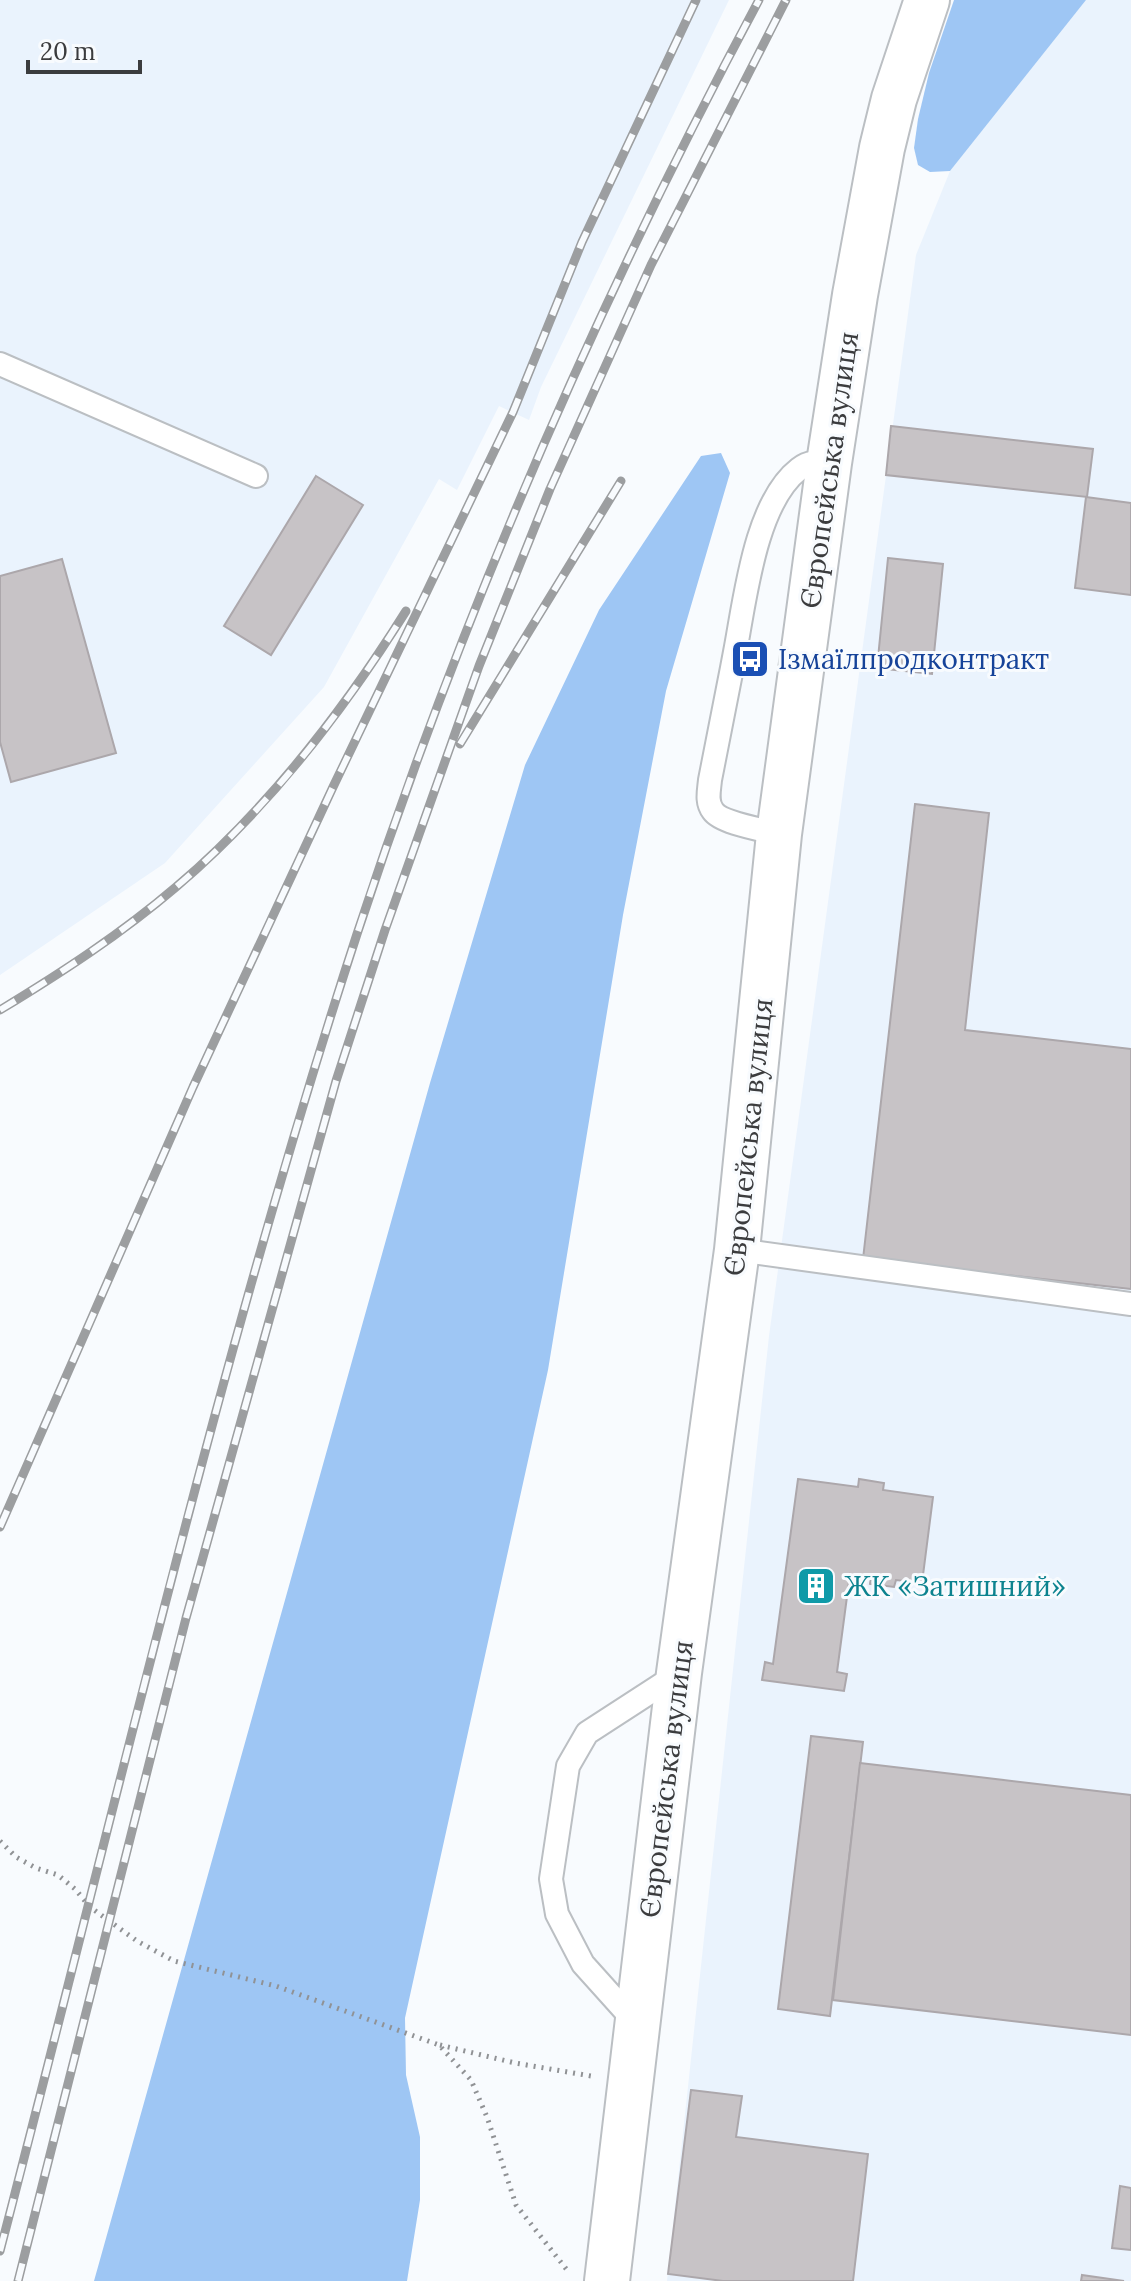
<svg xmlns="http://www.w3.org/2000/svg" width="1131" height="2281" viewBox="0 0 1131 2281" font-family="Lora,serif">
  <rect width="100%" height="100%" fill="#f8fbfe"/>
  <g fill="#eaf3fd">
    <path d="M 0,0 L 729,0 L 541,387 L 529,420 L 499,406 L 457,490 L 439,479 L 324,687 L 165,863 L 0,975 Z"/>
    <path d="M 1086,0 L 1131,0 L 1131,2281 L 667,2281 L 769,1336 L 916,255 L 950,171 Z"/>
  </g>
  <g fill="#9ec6f4">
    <path d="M 954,0 L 1086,0 L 950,171 L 930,172 L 918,165 L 914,148 L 918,119 L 929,73 Z"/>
    <path d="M 721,453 L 730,473 L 666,691 L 623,915 L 548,1370 L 405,2018 L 406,2075 L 420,2137 L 420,2200 L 407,2281 L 94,2281 L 430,1083 L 525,765 L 599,610 L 701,456 Z"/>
  </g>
  <g fill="#c7c3c6" stroke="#aca7ab" stroke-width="2">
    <path d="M 891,426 L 1093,449 L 1087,497 L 886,475 Z"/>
    <path d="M 316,476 L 363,505 L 271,655 L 224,626 Z"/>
    <path d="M 1086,497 L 1131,503 L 1131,595 L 1075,588 Z"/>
    <path d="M 888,558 L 943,564 L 932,674 L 877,668 Z"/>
    <path d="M 62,559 L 116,753 L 11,782 L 0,742 L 0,576 Z"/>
    <path d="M 915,804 L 989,813 L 965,1030 L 1131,1049 L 1131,1289 L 863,1259 Z"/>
    <path d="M 798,1479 L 858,1487 L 859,1479 L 884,1483 L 883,1490 L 933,1497 L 922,1583 L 896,1580 L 894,1587 L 870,1584 L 871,1577 L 850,1574 L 837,1672 L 847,1674 L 844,1691 L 762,1680 L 765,1662 L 773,1664 Z"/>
    <path d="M 811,1736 L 863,1742 L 830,2016 L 778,2009 Z"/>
    <path d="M 860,1763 L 1131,1795 L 1131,2035 L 833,2000 Z"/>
    <path d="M 691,2090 L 742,2096 L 736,2137 L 868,2154 L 853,2281 L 723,2281 L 668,2274 Z"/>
    <path d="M 1120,2186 L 1131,2188 L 1131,2250 L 1112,2248 Z"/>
    <path d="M 1082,2275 L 1124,2281 L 1081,2281 Z"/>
  </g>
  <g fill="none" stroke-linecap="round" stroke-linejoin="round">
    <g stroke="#bbbfc3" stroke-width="26">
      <g id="lane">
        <path d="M 0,364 L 256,476"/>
        <path d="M 779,834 C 764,830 721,823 713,811 C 706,802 709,791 710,780 C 718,738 727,695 735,652 C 745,600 755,503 799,469 C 809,461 818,462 829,463"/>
        <path d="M 737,1250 L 1131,1304"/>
        <path d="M 636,2023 L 583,1964 L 557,1914 L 551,1879 L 568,1766 L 587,1733 L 678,1674"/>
      </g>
    </g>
    <g stroke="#bbbfc3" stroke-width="48">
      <path id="secondary" d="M 607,2281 L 679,1673 L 737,1250 L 779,834 L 829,463 L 855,295 L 882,148 L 894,99 L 927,0"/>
    </g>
    <g stroke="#909295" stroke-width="5" stroke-dasharray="2 6" stroke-linecap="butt">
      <path d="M 0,1841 L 16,1857 L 36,1868 L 58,1875 L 75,1889 L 90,1907 L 137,1941 L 174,1961 L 276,1986 L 439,2045 L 471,2080 L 487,2117 L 516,2205 L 567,2270"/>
      <path d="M 440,2045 L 515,2063 L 591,2076"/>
    </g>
    <use href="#lane" stroke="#fff" stroke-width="22"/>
    <use href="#secondary" stroke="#fff" stroke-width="44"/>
    <g stroke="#9c9ea0" stroke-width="9">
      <g id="rail">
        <path d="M 460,744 L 621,481"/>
        <path d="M 0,1010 C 61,973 121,934 176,887 C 268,809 342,713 406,611"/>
        <path d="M 0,1527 L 193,1087 L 333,787 L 513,412 L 582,242 L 696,0"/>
        <path d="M 0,2251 C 115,1811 216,1366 357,934 C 463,611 599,299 759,0"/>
        <path d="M 18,2281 L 186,1618 L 336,1081 L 385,930 L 479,666 L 550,489 L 651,265 L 786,0"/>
      </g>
    </g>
    <use href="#rail" stroke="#f8fbfe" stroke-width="6" stroke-dasharray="18" stroke-linecap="butt"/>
  </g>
  <defs>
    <g id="bus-square" transform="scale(2)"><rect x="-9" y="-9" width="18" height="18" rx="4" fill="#1a4fb4" stroke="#f8fbfe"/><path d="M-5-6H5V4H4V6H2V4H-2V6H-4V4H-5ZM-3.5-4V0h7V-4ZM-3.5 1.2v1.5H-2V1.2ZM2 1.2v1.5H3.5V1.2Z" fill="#fff"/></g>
    <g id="building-square" transform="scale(2)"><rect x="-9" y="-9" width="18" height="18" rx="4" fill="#0f9aa8" stroke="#f8fbfe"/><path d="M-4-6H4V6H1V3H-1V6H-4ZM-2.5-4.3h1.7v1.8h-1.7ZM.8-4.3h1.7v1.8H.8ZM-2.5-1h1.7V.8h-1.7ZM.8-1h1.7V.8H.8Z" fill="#fff"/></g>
  </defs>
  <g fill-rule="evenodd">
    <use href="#bus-square" x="750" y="659"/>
    <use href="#building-square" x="816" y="1586"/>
  </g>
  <g text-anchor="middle" stroke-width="6" stroke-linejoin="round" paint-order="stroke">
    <g font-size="28" fill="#3b3c3e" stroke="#f8fbfe">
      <text transform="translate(829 470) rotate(-82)" y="10">Європейська вулиця</text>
      <text transform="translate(748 1137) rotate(-84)" y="10">Європейська вулиця</text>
      <text transform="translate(666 1779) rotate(-83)" y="10">Європейська вулиця</text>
    </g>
    <g font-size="28" fill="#164399" stroke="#f8fbfe" text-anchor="start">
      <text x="778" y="669">Ізмаїлпродконтракт</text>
    </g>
    <g font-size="28" fill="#0d838f" stroke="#f8fbfe" text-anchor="start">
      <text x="844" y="1596">ЖК «Затишний»</text>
    </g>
  </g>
  <path d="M28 60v12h112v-12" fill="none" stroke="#3b3c3e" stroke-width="4"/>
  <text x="40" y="60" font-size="24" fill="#3b3c3e" stroke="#f8fbfe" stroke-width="6" paint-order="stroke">20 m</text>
</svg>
